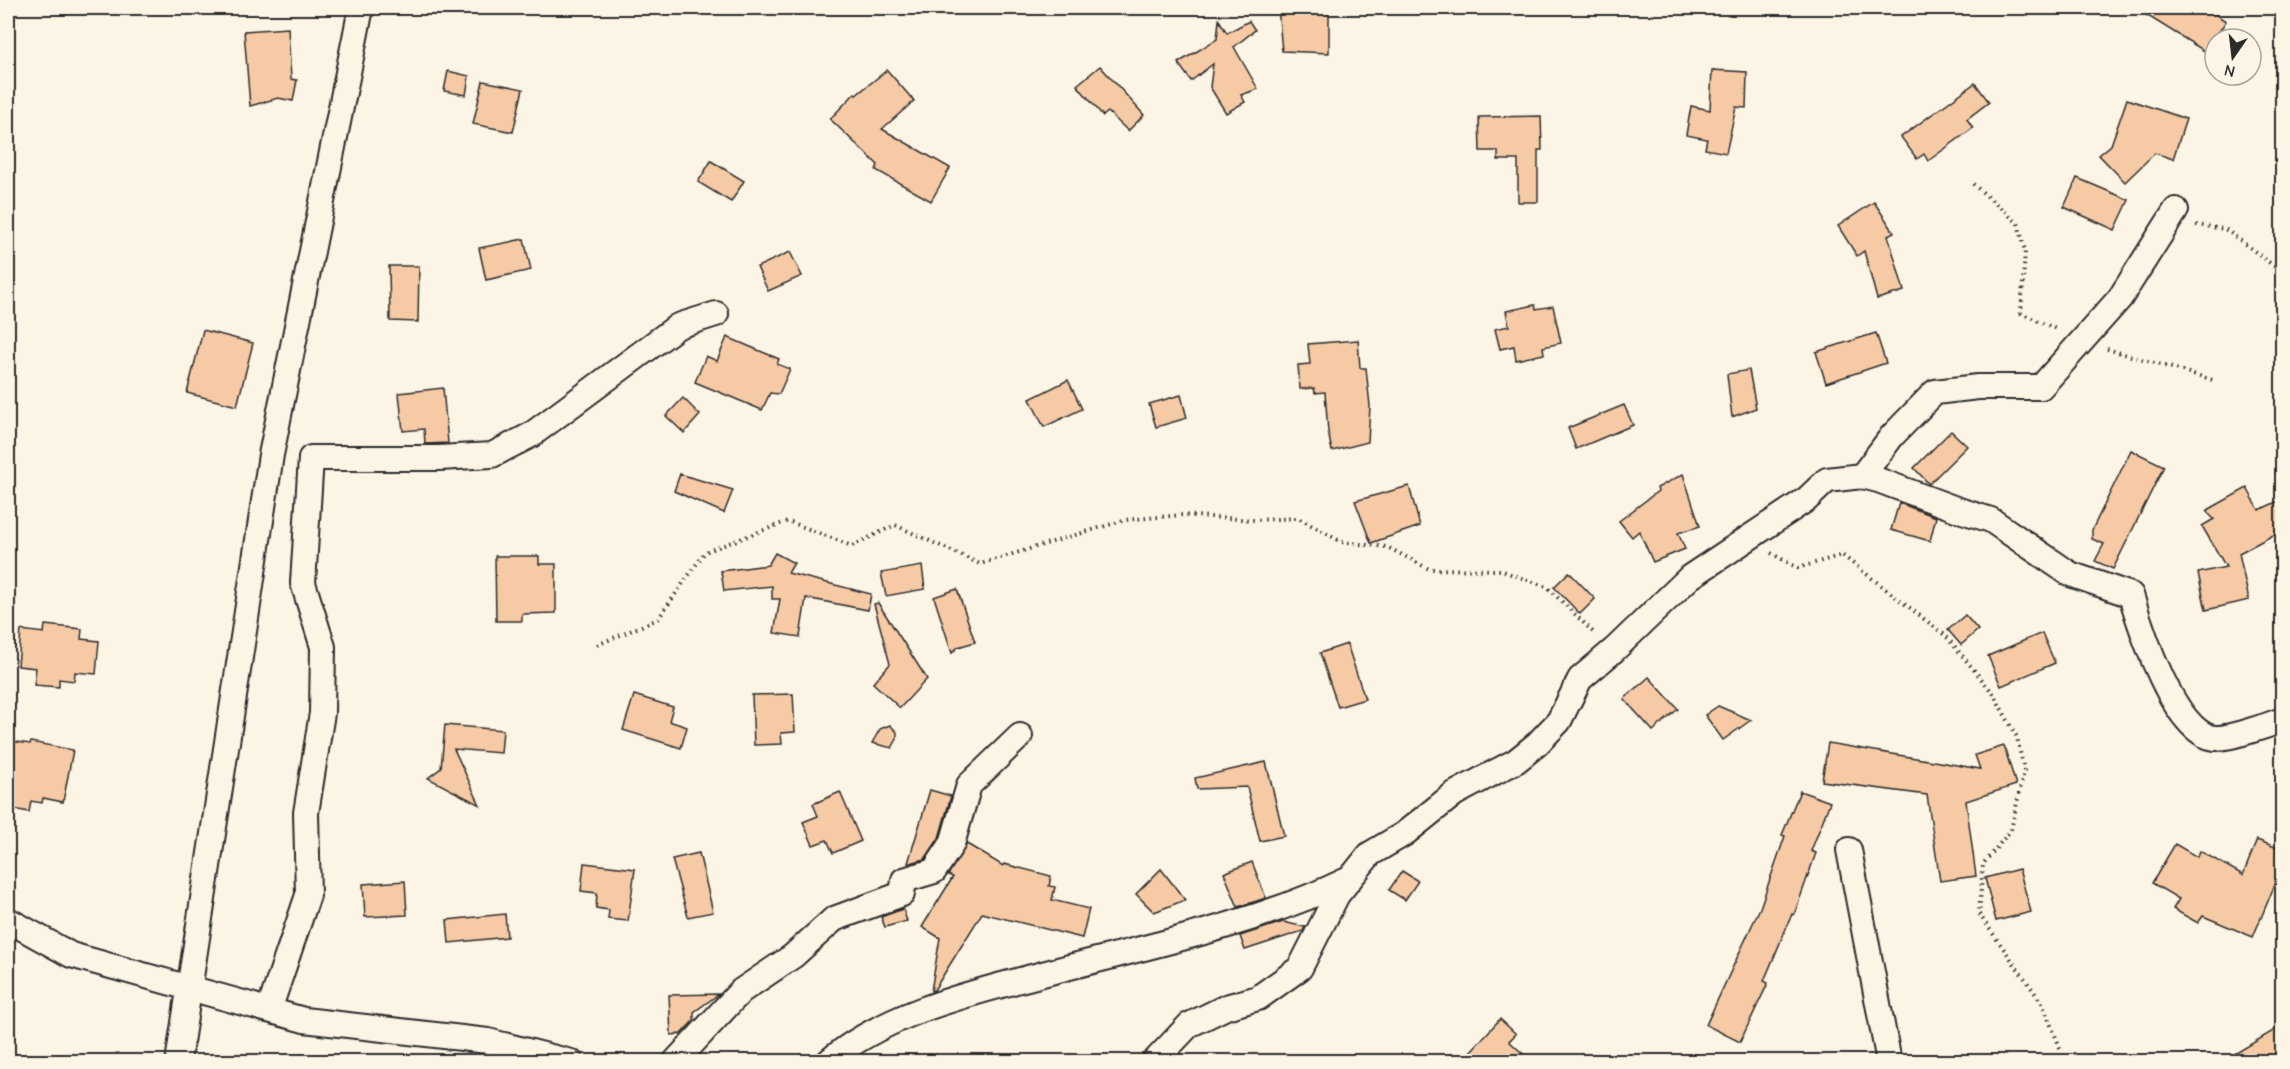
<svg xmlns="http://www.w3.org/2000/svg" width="2290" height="1069" viewBox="0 0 2290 1069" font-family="'Comic Neue',sans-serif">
  <rect width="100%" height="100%" fill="#fcf5e5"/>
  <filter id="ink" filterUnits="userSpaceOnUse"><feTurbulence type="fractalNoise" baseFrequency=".0167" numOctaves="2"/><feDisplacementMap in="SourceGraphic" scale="12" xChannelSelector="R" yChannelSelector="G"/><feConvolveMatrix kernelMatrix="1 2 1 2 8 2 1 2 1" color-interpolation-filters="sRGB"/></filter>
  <g filter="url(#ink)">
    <g fill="#f7caa6" stroke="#2b2b2b" stroke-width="1.5">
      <path d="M 1278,8 L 1329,11 L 1329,53 L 1282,51 Z"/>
      <path d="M 2135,8 L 2205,8 L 2226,21 L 2206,52 Z"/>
      <path d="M 1219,20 L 1227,33 L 1249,21 L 1255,30 L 1234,47 L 1258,89 L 1241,95 L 1245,102 L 1226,113 L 1210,87 L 1213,64 L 1191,81 L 1178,63 L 1217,39 Z"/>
      <path d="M 288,28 L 291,79 L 297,80 L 293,101 L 278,98 L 250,106 L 244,31 Z"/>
      <path d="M 1100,66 L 1144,115 L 1128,131 L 1108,112 L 1103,116 L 1077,85 Z"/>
      <path d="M 887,70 L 914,101 L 882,129 L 950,168 L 931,201 L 876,170 L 878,165 L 830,119 L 855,93 L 856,95 Z"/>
      <path d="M 1712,70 L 1747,72 L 1746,108 L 1736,107 L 1726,153 L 1705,149 L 1707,139 L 1686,135 L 1691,106 L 1710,110 Z"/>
      <path d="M 448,71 L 469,76 L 466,95 L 444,91 Z"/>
      <path d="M 483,81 L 523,89 L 513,132 L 473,124 Z"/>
      <path d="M 1975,83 L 1989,102 L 1967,119 L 1973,128 L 1928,161 L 1924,154 L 1917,159 L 1901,137 Z"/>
      <path d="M 2127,99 L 2186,119 L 2173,159 L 2155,153 L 2125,182 L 2099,155 L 2111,145 Z"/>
      <path d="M 1541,116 L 1542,150 L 1538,150 L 1538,202 L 1518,202 L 1518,160 L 1498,160 L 1498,151 L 1480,151 L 1479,117 Z"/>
      <path d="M 711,161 L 744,181 L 731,202 L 698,182 Z"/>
      <path d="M 2077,178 L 2129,200 L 2115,230 L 2064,207 Z"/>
      <path d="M 1874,202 L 1894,232 L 1888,235 L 1904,291 L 1877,299 L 1864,251 L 1857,256 L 1838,226 Z"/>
      <path d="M 524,239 L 531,270 L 486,280 L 479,248 Z"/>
      <path d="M 790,252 L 802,276 L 768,291 L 757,267 Z"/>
      <path d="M 389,266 L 419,266 L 418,322 L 390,321 Z"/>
      <path d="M 1535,305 L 1536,309 L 1553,306 L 1561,343 L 1543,347 L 1544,354 L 1516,360 L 1514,346 L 1500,349 L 1495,329 L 1509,326 L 1506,311 Z"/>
      <path d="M 203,330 L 253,343 L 237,406 L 187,393 Z"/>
      <path d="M 1876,333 L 1886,363 L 1826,383 L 1816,352 Z"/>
      <path d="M 727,337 L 779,359 L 777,364 L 790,369 L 779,394 L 770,393 L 762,410 L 695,382 L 706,356 L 717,361 Z"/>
      <path d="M 1358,340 L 1360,368 L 1366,368 L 1370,406 L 1368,442 L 1332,451 L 1328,432 L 1325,392 L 1315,393 L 1314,388 L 1300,389 L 1298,365 L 1310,364 L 1308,344 Z"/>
      <path d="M 1749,370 L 1756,408 L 1732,417 L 1727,374 Z"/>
      <path d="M 1068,380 L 1082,409 L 1044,427 L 1030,399 Z"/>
      <path d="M 443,388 L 448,443 L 425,444 L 424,429 L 403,431 L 399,393 Z"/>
      <path d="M 1181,395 L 1187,418 L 1156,427 L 1149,404 Z"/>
      <path d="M 683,398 L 700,415 L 684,433 L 666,416 Z"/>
      <path d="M 1624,405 L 1633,425 L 1576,449 L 1568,428 Z"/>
      <path d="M 1951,431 L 1967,446 L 1929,484 L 1914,468 Z"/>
      <path d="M 2131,450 L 2164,466 L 2113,569 L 2095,561 L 2104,544 L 2092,539 L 2092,530 Z"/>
      <path d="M 680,474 L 733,490 L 724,513 L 674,491 Z"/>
      <path d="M 1683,474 L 1700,526 L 1678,533 L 1685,549 L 1653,562 L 1639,531 L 1632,537 L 1619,521 L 1658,491 L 1657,488 Z"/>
      <path d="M 1409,486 L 1420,526 L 1371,543 L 1355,501 Z"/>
      <path d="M 2247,488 L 2259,510 L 2283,499 L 2283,530 L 2239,553 L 2249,600 L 2206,610 L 2198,573 L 2226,567 L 2202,526 L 2214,519 L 2206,511 Z"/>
      <path d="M 1899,503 L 1936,517 L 1930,541 L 1891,530 Z"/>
      <path d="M 775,553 L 794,563 L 788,573 L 871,594 L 868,610 L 806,598 L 800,637 L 774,633 L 780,599 L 772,599 L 772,586 L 724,591 L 721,571 L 768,565 Z"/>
      <path d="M 495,556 L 539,556 L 539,564 L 556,564 L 556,613 L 522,614 L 522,621 L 496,621 Z"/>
      <path d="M 922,566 L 925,589 L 886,596 L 881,573 Z"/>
      <path d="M 1569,572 L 1595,599 L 1580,614 L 1554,587 Z"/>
      <path d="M 957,589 L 975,642 L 958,647 L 952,653 L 934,597 Z"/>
      <path d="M 878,603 L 927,679 L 900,708 L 873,683 L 890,664 L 874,604 Z"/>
      <path d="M 1965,615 L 1978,630 L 1961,645 L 1948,630 Z"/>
      <path d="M 45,625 L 82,629 L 81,639 L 99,641 L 96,674 L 75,672 L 74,681 L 59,679 L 59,687 L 34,685 L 36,668 L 18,666 L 21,630 L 44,633 Z"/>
      <path d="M 2042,633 L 2055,663 L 2001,686 L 1988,656 Z"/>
      <path d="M 1347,644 L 1365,699 L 1338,707 L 1320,653 Z"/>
      <path d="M 1649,677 L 1678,709 L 1653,731 L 1624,699 Z"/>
      <path d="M 793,694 L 795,732 L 781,733 L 782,744 L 754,745 L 752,695 Z"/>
      <path d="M 634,695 L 673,707 L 669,721 L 687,727 L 681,748 L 623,730 Z"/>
      <path d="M 1718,706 L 1751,720 L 1723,740 L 1705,715 Z"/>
      <path d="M 445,725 L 503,730 L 501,753 L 454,749 L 480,805 L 428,778 L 441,768 Z"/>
      <path d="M 890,725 L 897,732 L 897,739 L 892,748 L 872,743 L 880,729 Z"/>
      <path d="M 10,741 L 30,744 L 31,742 L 73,750 L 63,802 L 43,798 L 42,803 L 31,801 L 29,812 L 8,808 L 8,755 Z"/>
      <path d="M 1828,743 L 1980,769 L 1975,755 L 2004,746 L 2016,785 L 1966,801 L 1976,876 L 1940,881 L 1927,795 L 1822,781 Z"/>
      <path d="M 1266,762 L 1284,836 L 1260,841 L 1247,787 L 1197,789 L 1195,778 Z"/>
      <path d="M 930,790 L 951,796 L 939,838 L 925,859 L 910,863 L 908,863 Z"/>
      <path d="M 1800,791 L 1830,802 L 1811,851 L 1816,853 L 1794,915 L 1792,914 L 1764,981 L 1768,983 L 1740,1042 L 1706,1025 L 1760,908 L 1785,836 L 1782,835 Z"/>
      <path d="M 840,792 L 861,841 L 833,853 L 827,840 L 813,845 L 803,822 L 818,816 L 813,804 Z"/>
      <path d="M 2257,840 L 2283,850 L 2283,865 L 2253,937 L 2203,916 L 2198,923 L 2173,909 L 2179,899 L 2152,883 L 2175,844 L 2197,857 L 2200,851 L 2243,875 Z"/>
      <path d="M 967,844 L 1003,866 L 1004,864 L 1051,876 L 1049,886 L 1055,887 L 1052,900 L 1089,909 L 1082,938 L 982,913 L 934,990 L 931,991 L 940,938 L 922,927 L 953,877 L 948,875 Z"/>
      <path d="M 699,853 L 713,912 L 688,917 L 672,859 Z"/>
      <path d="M 1252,862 L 1266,898 L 1238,907 L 1224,873 Z"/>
      <path d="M 584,863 L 635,869 L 628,921 L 608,919 L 609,910 L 596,908 L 597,893 L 581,891 Z"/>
      <path d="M 1161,869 L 1185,900 L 1154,912 L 1136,894 Z"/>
      <path d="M 2019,869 L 2031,912 L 1996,921 L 1985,878 Z"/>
      <path d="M 1402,871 L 1418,881 L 1405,900 L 1389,890 Z"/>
      <path d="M 405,881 L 407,915 L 365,917 L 363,884 Z"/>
      <path d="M 903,909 L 907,921 L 885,927 L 881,917 Z"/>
      <path d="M 505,914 L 507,937 L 449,943 L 447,920 Z"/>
      <path d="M 1283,922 L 1305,927 L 1303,931 L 1245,950 L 1240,936 Z"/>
      <path d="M 719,994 L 694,1012 L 694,1020 L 681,1034 L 671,1035 L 669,995 Z"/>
      <path d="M 1500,1019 L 1516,1034 L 1509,1041 L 1532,1062 L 1461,1062 Z"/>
      <path d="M 2283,1025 L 2283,1062 L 2221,1062 Z"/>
    </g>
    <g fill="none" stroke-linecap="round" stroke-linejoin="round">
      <g stroke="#2b2b2b" stroke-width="28">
        <g id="minor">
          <path d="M 1862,476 L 1892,436 L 1935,392 L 1978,387 L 2041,387 L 2120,298 L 2176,210"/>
          <path d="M 1849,850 L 1889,1062"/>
          <path d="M 8,920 L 71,955 L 304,1020 L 488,1041 L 571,1062"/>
          <path d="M 269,1010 L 308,895 L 306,813 L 322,713 L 323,647 L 303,583 L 311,458 L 439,458 L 492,455 L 531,435 L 678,326 L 716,314"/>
          <path d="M 178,1062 L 271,455 L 361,8"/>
          <path d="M 675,1062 L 741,991 L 793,956 L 834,919 L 902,894 L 904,880 L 934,871 L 952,844 L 969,785 L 1020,736"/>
          <path d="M 828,1062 C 880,1017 959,996 1024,979 C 1132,949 1245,929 1347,880"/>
          <path d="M 1154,1062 L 1189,1025 L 1226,1007 L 1258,998 L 1300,968 L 1337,895 L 1370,854 L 1404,834 L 1454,794 L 1516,761 L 1537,744 L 1559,721 L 1580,679 L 1614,650 L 1690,577 L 1807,499 L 1827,480 L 1862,476 L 1878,480 L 1956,509 L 1991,520 L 2070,574 L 2131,595 C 2141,629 2175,735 2215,738 C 2228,739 2269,725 2282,720"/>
        </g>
      </g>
      <g stroke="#2b2b2b" stroke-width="4" stroke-dasharray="1.5 4.5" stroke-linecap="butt">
        <path d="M 1973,184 L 2018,223 L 2025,251 L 2021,313 L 2058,330"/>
        <path d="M 2196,225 L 2225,229 L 2282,272"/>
        <path d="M 2107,349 L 2213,380"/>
        <path d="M 1771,553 L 1798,568 L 1842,555 L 1946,636 L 1993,693 L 2017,737 L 2024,771 L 2011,830 L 1983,864 L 1979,914 L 2042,1003 L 2061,1050"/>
        <path d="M 597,645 L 658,619 L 705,552 L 788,521 L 852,546 L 895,525 L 980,564 L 1125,520 L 1182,515 L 1254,520 L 1298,518 L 1342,542 L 1387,547 L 1429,569 L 1500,570 L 1547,587 L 1595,634"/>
      </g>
      <use href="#minor" stroke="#fcf5e5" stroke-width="24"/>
    </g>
  </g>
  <rect width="2290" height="1069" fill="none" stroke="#fcf5e5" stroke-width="30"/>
  <rect x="15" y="15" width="2260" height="1039" fill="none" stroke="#2b2b2b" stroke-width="2" filter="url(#ink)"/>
  <g transform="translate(2233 57) rotate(194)"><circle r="28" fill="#fcf5e5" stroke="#a8a49b" stroke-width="1.5"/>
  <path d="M0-4.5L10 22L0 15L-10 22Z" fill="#2b2b2b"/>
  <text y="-9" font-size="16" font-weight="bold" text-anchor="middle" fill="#2b2b2b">N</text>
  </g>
</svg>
